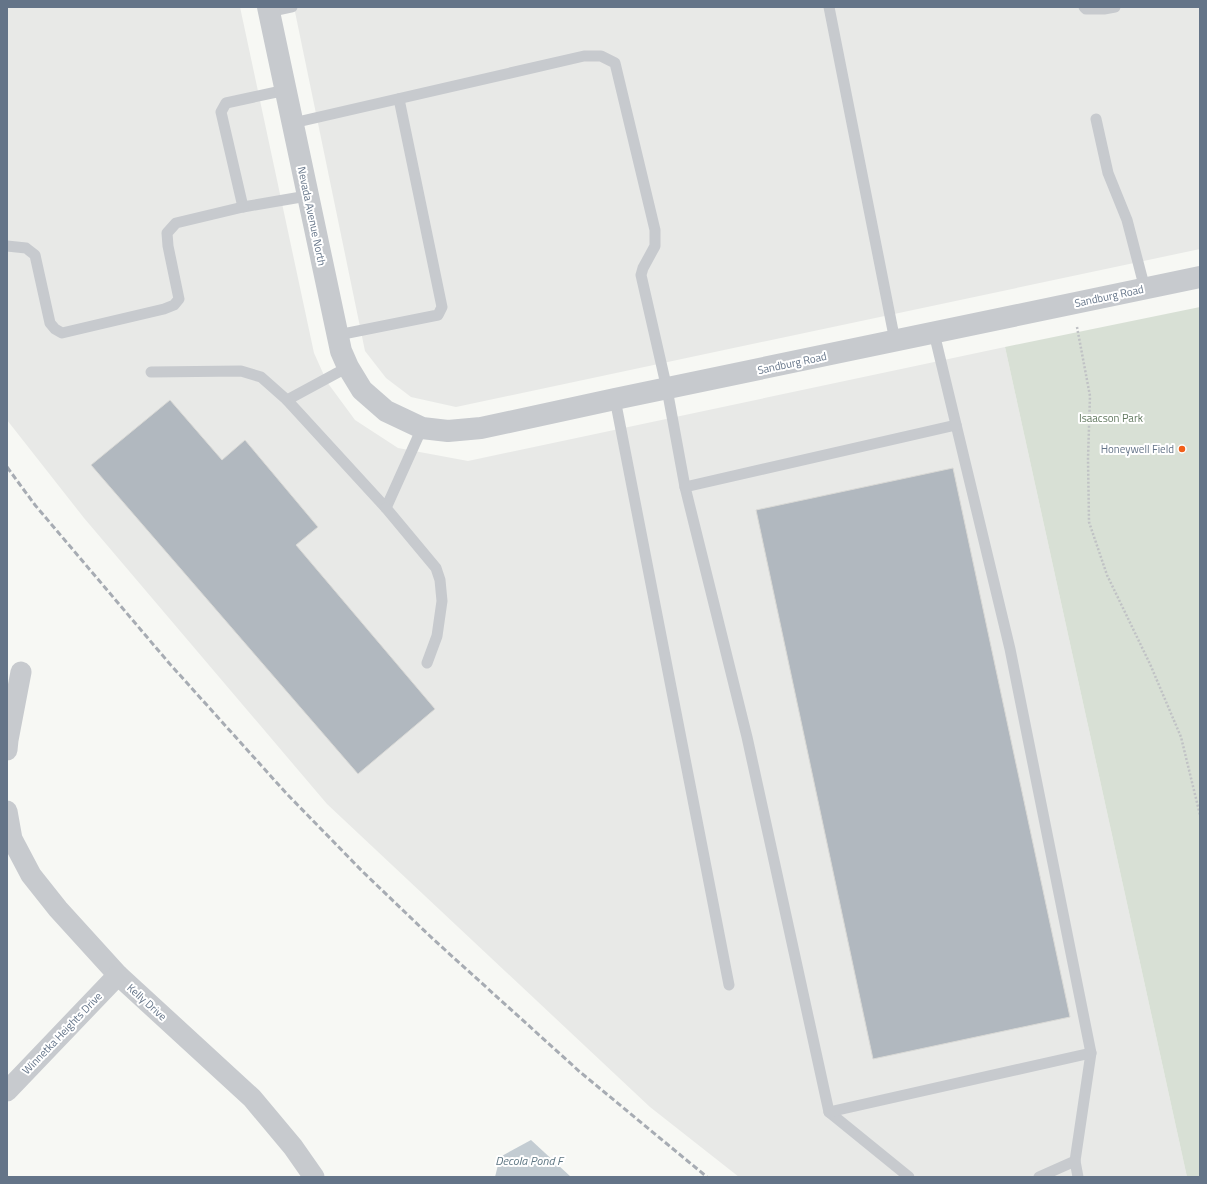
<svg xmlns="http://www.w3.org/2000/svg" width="1207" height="1184" viewBox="0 0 1207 1184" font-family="'Titillium Web',sans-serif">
  <rect width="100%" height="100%" fill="#f7f8f4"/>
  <g fill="#e8e9e7">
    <path d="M 7,7 L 240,7 L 314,353 L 327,382 L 355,420 L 398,448 L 468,461 L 1005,347 L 1187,1177 L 739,1177 L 650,1107 L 327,804 L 84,518 L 7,420 Z"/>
    <path d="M 294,7 L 1200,7 L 1200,249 L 456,407 L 411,397 L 386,378 L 365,351 Z"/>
  </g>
  <path fill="#d8e0d5" d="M 1200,307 L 1200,1177 L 1187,1177 L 1005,347 Z"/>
  <path fill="#c3ccd2" d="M 531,1140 L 571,1177 L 495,1177 L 500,1157 Z"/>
  <g fill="#b1b8bf" stroke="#d9d9d6">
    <path d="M 170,400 L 222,460 L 245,440 L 318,527 L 296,545 L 435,709 L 358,774 L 91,465 Z"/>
    <path d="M 953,468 L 1070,1017 L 873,1059 L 756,510 Z"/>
  </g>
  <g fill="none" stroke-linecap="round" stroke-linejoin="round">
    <path stroke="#c0c2c5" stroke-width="2.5" stroke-dasharray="2 2" stroke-linecap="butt" d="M 1077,327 L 1090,396 L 1088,459 L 1089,522 L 1107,575 L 1150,664 L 1181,737 L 1200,815"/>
    <g stroke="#c7cace" stroke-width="11">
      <path d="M 829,7 L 895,341"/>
      <path d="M 1084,7 L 1086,9 L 1104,9 L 1115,7"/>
      <path d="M 269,12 L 292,7"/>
      <path d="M 286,90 L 226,103 L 221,112 L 243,207 L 307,196"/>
      <path d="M 1096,119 L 1108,173 L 1127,220 L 1145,289"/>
      <path d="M 293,123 L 584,56 L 601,56 L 615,63 L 655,230 L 655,246 L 643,268 L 641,275 L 667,389 L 685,487 L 747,737 L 829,1112 L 909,1177"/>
      <path d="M 7,246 L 26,248 L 35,255 L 50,323 L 55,329 L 62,333 L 164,309 L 174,305 L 179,299 L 168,246 L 167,233 L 176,223 L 243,207"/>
      <path d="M 934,333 L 1010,649 L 1091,1053 L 1075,1161 L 1039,1177"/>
      <path d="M 338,335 L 438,315 L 442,307 L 399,99"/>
      <path d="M 348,367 L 287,400 L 386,508 L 422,428"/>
      <path d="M 151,372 L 241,371 L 261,377 L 287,400"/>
      <path d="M 615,399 L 729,985"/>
      <path d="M 685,487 L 956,425"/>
      <path d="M 386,508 L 436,568 L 440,580 L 442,601 L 437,636 L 427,663"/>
      <path d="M 829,1112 L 1091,1053"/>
      <path d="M 1075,1161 L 1078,1177"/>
    </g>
    <g stroke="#c7cace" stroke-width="21">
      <path d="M 7,750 L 8,740 L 21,672"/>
      <path d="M 7,811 L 12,839 L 31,875 L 58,909 L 118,975 L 252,1098 L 293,1147 L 314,1177"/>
      <path d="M 7,1091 L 118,975"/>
    </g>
    <path stroke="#c7cace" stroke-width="22" d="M 268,7 L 341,351 L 348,367 L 362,390 L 386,411 L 422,428 L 448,431 L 481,428 L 615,399 L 1200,277"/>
    <path stroke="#a7acb3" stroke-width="3" stroke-dasharray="6 3" stroke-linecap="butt" d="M 7,467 L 35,505 L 169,663 L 286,793 L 363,872 L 433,939 L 580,1072 L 707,1177"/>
  </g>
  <circle fill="#f25f19" stroke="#fff" stroke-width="1.5" cx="1182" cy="449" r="4"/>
  <g text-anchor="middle" stroke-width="4" stroke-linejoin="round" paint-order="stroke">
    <g font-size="11" fill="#647488" stroke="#fff">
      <text transform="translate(312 216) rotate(78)" y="4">Nevada Avenue North</text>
      <text transform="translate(1109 296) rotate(-12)" y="4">Sandburg Road</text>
      <text transform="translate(792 363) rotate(-12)" y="4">Sandburg Road</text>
      <text transform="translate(147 1002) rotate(42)" y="4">Kelly Drive</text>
      <text transform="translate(62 1033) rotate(-46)" y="4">Winnetka Heights Drive</text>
    </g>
    <g font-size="11" fill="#62795f" stroke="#fff">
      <text x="1111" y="422">Isaacson Park</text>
    </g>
    <g font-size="11" fill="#647488" stroke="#fff" text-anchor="end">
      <text x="1174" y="453">Honeywell Field</text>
    </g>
    <g font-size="12" font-style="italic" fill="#5f7783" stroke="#fff">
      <text x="529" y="1165">Decola Pond F</text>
    </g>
  </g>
  <rect width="1207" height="1184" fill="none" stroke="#647488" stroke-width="16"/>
</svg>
